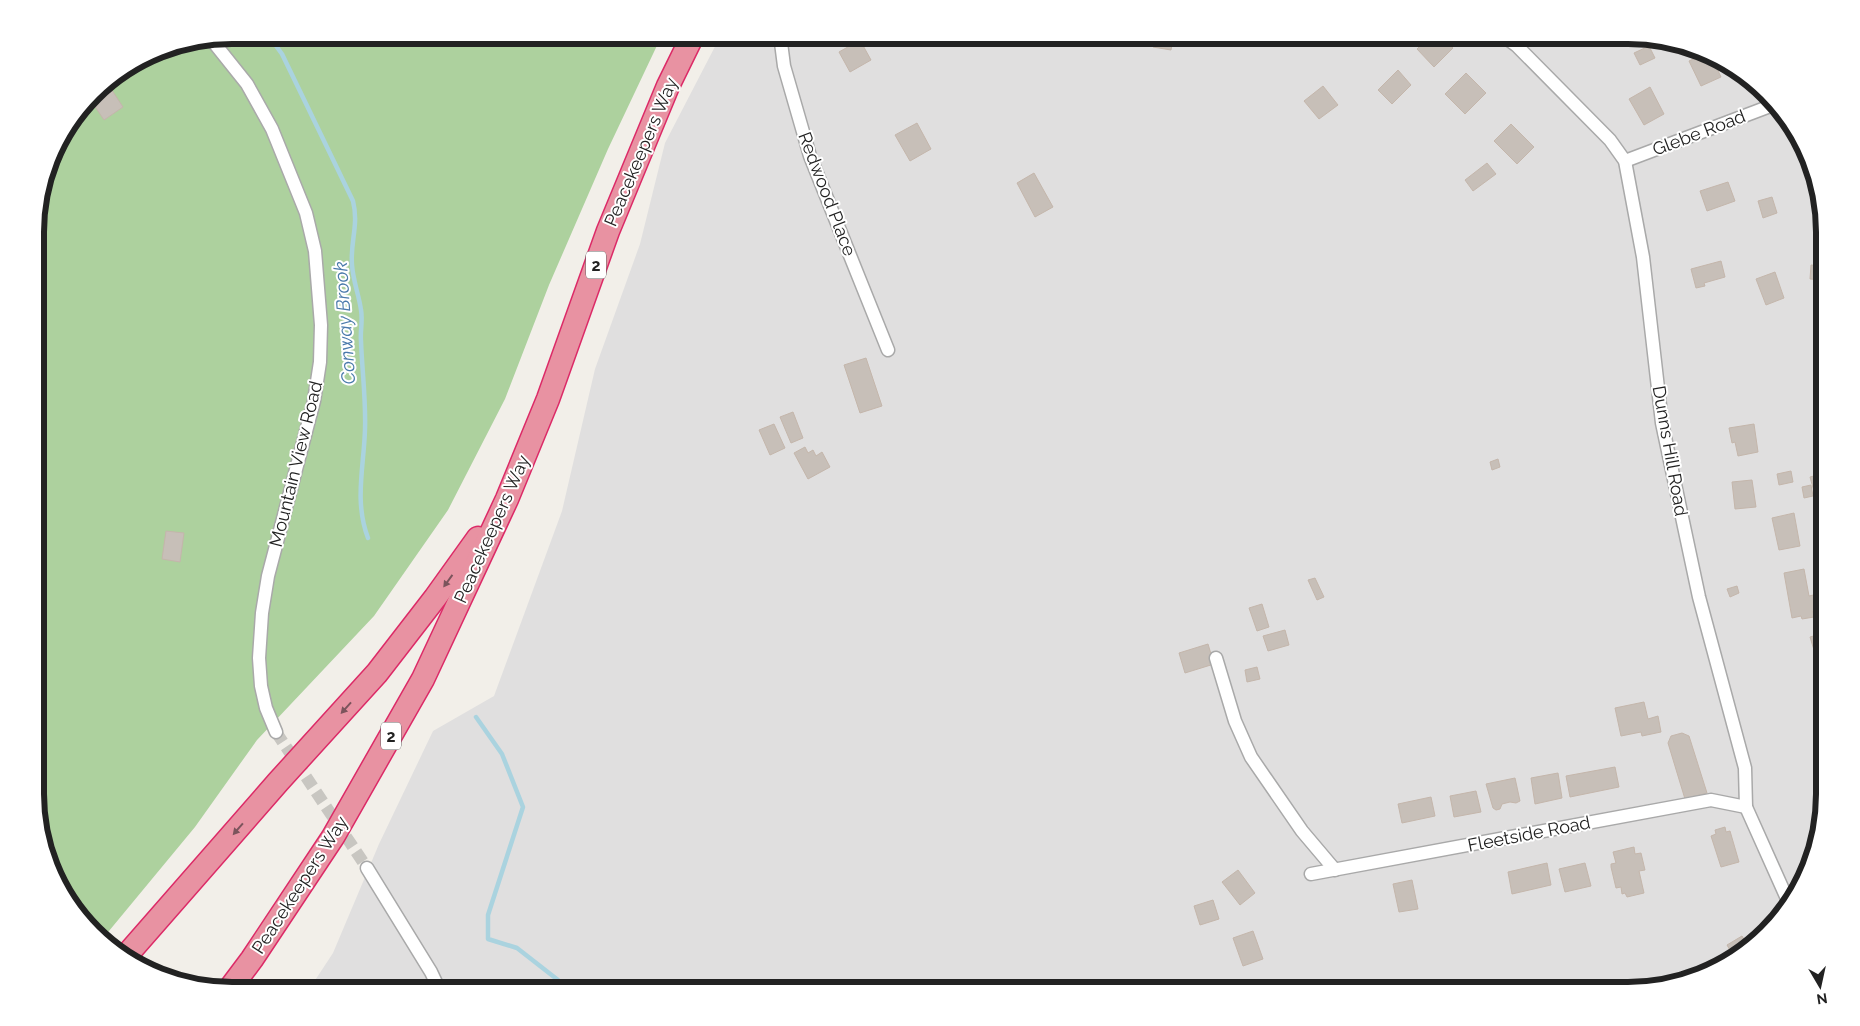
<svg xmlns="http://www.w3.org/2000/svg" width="1860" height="1026" viewBox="0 0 1860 1026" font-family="Raleway,sans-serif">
  <rect width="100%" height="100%" fill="#f2efe9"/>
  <path fill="#e0dfdf" d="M 721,35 L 1629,35 L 1680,42 L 1727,61 L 1792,123 L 1815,169 L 1825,218 L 1825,807 L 1799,893 L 1737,958 L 1691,981 L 1641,991 L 308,991 L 333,953 L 379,844 L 433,731 L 494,696 L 562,511 L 595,369 L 640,244 L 665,143 Z"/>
  <path fill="#add19e" d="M 231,35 L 662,35 L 608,149 L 549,285 L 505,399 L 448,510 L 374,616 L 257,740 L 195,827 L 104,937 L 68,903 L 37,820 L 37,206 L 55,144 L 102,84 L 157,50 Z"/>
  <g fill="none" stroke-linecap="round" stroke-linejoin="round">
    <g stroke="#aad3df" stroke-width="4.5">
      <path d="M 268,35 L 282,54 L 353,201 C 359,225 350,242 352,265 C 353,281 359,295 361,310 C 363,320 360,331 361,341 C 362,370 366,399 365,429 C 364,467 354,501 368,538"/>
      <path d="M 476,717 L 502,754 L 523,807 L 488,915 L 488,939 L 517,948 L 558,980 L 563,991"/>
    </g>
  </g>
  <g fill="#c7bfb8" stroke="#c4b6ab">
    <path d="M 1155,35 L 1174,35 L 1171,50 L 1153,47 Z"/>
    <path d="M 1431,35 L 1439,35 L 1453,48 L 1434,67 L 1417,49 Z"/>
    <path d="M 860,40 L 871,60 L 850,72 L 839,52 Z"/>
    <path d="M 1649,46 L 1655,58 L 1640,65 L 1634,53 Z"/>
    <path d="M 1706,53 L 1710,54 L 1721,77 L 1701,86 L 1689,61 Z"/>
    <path d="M 1398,70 L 1411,85 L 1392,104 L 1378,90 Z"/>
    <path d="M 1466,73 L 1486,93 L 1465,114 L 1445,94 Z"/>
    <path d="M 106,81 L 123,107 L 104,120 L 90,99 L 102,84 Z"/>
    <path d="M 1323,86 L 1338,105 L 1319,119 L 1304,101 Z"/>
    <path d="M 1650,87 L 1664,114 L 1644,125 L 1629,99 Z"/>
    <path d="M 917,123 L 931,149 L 910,161 L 895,135 Z"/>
    <path d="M 1511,124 L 1534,147 L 1517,164 L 1494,141 Z"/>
    <path d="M 1487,163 L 1496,174 L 1473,191 L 1465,180 Z"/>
    <path d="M 1034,173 L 1053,207 L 1035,217 L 1017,183 Z"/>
    <path d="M 1728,182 L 1735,201 L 1707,211 L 1700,191 Z"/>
    <path d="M 1772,197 L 1777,213 L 1763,218 L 1758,201 Z"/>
    <path d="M 1721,261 L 1725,277 L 1704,283 L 1705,286 L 1696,288 L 1691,269 Z"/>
    <path d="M 1811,265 L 1822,266 L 1821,280 L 1810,279 Z"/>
    <path d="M 1775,272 L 1784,298 L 1766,305 L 1756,279 Z"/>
    <path d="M 866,358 L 882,406 L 860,413 L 844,365 Z"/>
    <path d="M 793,412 L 803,438 L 791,443 L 780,417 Z"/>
    <path d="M 774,424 L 785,448 L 770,455 L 759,430 Z"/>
    <path d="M 1754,424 L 1758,452 L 1738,456 L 1735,442 L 1732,443 L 1729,428 Z"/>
    <path d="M 805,447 L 808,453 L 813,450 L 816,456 L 822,452 L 830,467 L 808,479 L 794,453 Z"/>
    <path d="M 1498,459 L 1500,467 L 1492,470 L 1490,462 Z"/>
    <path d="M 1791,471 L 1793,482 L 1779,485 L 1777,474 Z"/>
    <path d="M 1825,473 L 1825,493 L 1815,495 L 1810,477 Z"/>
    <path d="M 1752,480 L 1756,507 L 1735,509 L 1732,482 Z"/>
    <path d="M 1811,485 L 1813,496 L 1804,498 L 1802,487 Z"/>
    <path d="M 1794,513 L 1800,546 L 1779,550 L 1772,518 Z"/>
    <path d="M 166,531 L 184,533 L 180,562 L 162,559 Z"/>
    <path d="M 1804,569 L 1809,596 L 1818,594 L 1821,610 L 1813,611 L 1814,617 L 1802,619 L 1801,616 L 1792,618 L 1784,573 Z"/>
    <path d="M 1315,578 L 1324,597 L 1317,600 L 1308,580 Z"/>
    <path d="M 1737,586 L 1739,593 L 1730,597 L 1727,589 Z"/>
    <path d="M 1262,604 L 1269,627 L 1257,631 L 1249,608 Z"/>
    <path d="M 1823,629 L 1825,661 L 1818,663 L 1810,637 L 1817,635 L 1816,631 Z"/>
    <path d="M 1285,630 L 1289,645 L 1268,651 L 1263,636 Z"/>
    <path d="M 1208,644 L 1214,664 L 1185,673 L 1179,653 Z"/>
    <path d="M 1257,667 L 1260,679 L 1247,682 L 1245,670 Z"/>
    <path d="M 1644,702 L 1648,719 L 1658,716 L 1661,732 L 1642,736 L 1641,732 L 1621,736 L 1615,708 Z"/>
    <path d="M 1682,733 L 1689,736 L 1707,793 L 1685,799 L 1668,743 L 1671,736 Z"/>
    <path d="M 1615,767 L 1619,787 L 1570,797 L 1566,776 Z"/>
    <path d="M 1558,773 L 1562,798 L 1535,804 L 1531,778 Z"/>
    <path d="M 1515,778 L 1520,801 L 1516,803 L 1510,802 L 1502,804 L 1500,809 L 1496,810 L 1493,808 L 1486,784 Z"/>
    <path d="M 1476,791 L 1481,812 L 1454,817 L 1450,796 Z"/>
    <path d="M 1431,797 L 1435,816 L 1402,823 L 1398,804 Z"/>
    <path d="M 1725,827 L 1726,832 L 1730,831 L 1739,862 L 1721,867 L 1711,836 L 1716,834 L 1715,830 Z"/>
    <path d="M 1634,847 L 1635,854 L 1641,853 L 1645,870 L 1639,871 L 1644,893 L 1627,897 L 1625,893 L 1622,894 L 1621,887 L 1616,888 L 1611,867 L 1611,864 L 1616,863 L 1613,852 Z"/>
    <path d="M 1547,863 L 1551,885 L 1512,894 L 1508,872 Z"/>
    <path d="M 1585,863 L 1591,886 L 1565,892 L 1559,869 Z"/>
    <path d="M 1238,870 L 1255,893 L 1240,905 L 1222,882 Z"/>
    <path d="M 1412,880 L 1418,909 L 1399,912 L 1393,884 Z"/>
    <path d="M 1213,900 L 1219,919 L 1200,925 L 1194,906 Z"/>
    <path d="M 1253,931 L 1263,959 L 1243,966 L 1233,938 Z"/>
    <path d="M 1742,936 L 1748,946 L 1735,959 L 1727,945 Z"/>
  </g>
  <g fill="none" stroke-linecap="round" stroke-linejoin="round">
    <path stroke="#c8c6c1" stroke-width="12" stroke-dasharray="12 6" stroke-linecap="butt" d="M 276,732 L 367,868"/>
    <g stroke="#a9a9a9" stroke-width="15">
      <g id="street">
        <path d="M 780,35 L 784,66 L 810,156 L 888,350"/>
        <path d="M 1502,35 L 1517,46 L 1610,140 L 1625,161 L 1643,257 L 1662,423 L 1699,597 L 1745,768 L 1746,807 L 1789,903"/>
        <path d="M 211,39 L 247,84 L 272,129 L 306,213 L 315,251 L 321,325 L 320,362 L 314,401 L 268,576 L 262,613 L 259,658 L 261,686 L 266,708 L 276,732"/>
        <path d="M 1625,161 L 1773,105"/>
        <path d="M 1216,658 L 1235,721 L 1251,757 L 1302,831 L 1335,870"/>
        <path d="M 367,868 L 431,972 L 440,991"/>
        <path d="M 1311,874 L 1711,800 L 1746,807"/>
      </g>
    </g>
    <g stroke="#dc2a67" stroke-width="25">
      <g id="highway">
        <path d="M 125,957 L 278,782 L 377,673 L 435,598 L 478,538"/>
        <path d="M 228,991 L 252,959 L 333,837 L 423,679 L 507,499 L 548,399 L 608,231 L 668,86 L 693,35"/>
      </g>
    </g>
    <use href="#street" stroke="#fff" stroke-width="12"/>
    <use href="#highway" stroke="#e892a2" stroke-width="22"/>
  </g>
  <defs><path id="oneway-solid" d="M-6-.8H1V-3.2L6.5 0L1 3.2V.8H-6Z" transform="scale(1.25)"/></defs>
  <g fill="#7b545c">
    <use href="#oneway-solid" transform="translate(448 581) rotate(126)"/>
    <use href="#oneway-solid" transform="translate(346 708) rotate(132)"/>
    <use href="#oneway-solid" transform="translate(238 829) rotate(131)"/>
  </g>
  <g text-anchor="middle" stroke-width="4" stroke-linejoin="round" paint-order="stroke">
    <g fill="#fff" stroke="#646464" stroke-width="1">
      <rect x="586" y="251.5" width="20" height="27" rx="4"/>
      <rect x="381" y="722.5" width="20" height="27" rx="4"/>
    </g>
    <g font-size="16" font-weight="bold" fill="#222">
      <text x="596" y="271">2</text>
      <text x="391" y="742">2</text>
    </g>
    <g font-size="18" fill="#222" stroke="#fff">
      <text transform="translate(1699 133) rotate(-21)" y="6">Glebe Road</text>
      <text transform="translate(641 152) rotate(-67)" y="6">Peacekeepers Way</text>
      <text transform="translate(827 194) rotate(69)" y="6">Redwood Place</text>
      <text transform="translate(1670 451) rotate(80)" y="6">Dunns Hill Road</text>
      <text transform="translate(296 464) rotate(-76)" y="6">Mountain View Road</text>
      <text transform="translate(492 529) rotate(-66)" y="6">Peacekeepers Way</text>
      <text transform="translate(1529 834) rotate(-11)" y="6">Fleetside Road</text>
      <text transform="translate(300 885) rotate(-57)" y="6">Peacekeepers Way</text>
    </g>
    <g font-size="19" font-style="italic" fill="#4a7aab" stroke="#fff">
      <text transform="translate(344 323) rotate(-94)" y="7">Conway Brook</text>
    </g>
  </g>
  <path d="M0 0H1860V1026H0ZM232 44H1628A188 188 0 0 1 1816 232V794A188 188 0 0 1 1628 982H232A188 188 0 0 1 44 794V232A188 188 0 0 1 232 44Z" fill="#fff" fill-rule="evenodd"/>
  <path fill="none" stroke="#222" stroke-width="6" d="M232 44H1628A188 188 0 0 1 1816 232V794A188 188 0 0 1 1628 982H232A188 188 0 0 1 44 794V232A188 188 0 0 1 232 44Z"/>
  <g transform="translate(1820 986) rotate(171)" stroke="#ffffff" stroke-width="4" paint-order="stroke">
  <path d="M0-4L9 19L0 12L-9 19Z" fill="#222222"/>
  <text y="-8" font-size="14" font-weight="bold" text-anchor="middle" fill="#222222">N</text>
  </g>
</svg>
